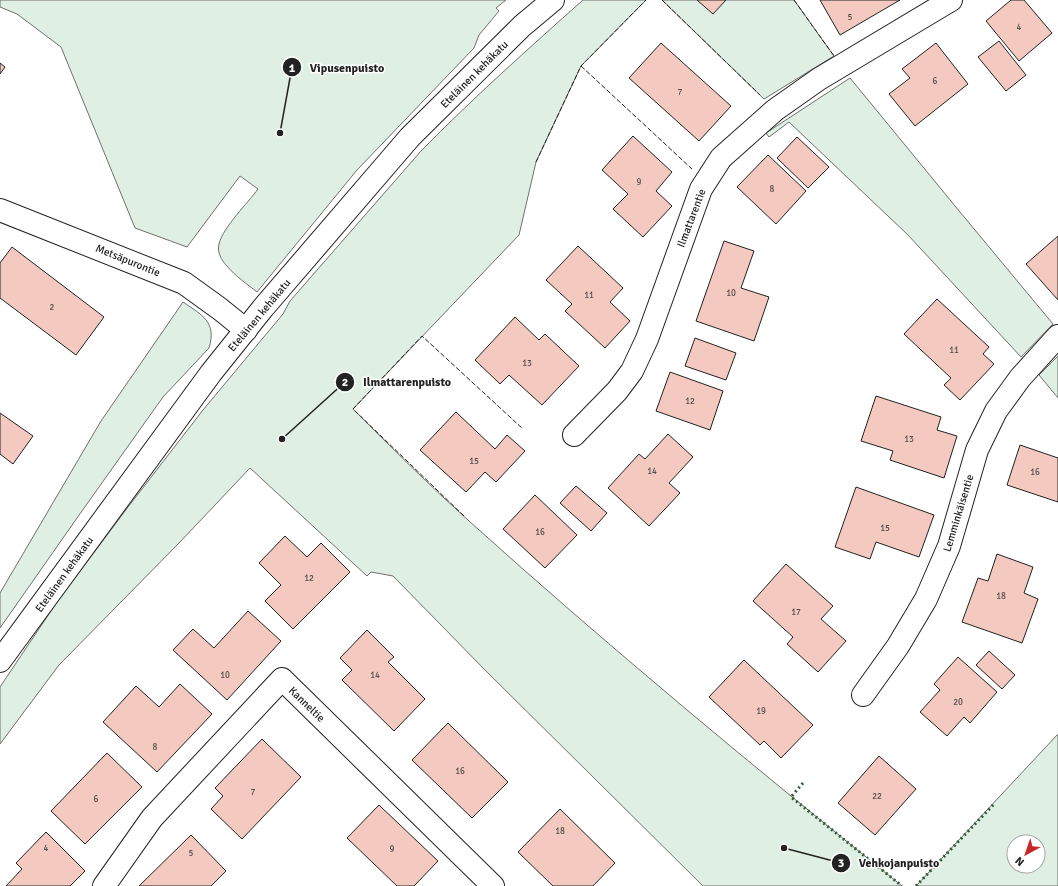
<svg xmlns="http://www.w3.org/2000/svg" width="1058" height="886" viewBox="0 0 1058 886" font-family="Signika,sans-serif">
  <rect width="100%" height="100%" fill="#fff"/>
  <g fill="#e0efe3" stroke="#6f6f6f" fill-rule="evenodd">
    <path d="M 0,0 L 506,0 L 496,8 L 499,11 L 479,35 L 474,48 L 357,170 L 257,292 C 247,284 235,276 227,266 C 221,260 217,252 219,244 C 223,227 248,203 258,189 L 240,176 L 187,247 L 135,228 L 61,47 L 17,14 L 0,7 Z"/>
    <path d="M 583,0 L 646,0 L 581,66 L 536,162 L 519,235 L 353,409 C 391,447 429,485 469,521 C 609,647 755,768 902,886 L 703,886 L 486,671 L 393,576 L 371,572 L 367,576 L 250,468 L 180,542 L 59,665 L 0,744 L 0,687 L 57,602 L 128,507 L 203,410 L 283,314 L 290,301 L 421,151 C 473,98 528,49 583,0 Z"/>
    <path d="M 662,0 L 794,0 L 834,56 L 764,99 Z"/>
    <path d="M 850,78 L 960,212 L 1053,324 L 1021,357 L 908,235 L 789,122 L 769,137 L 766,133 Z"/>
    <path d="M 183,302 C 202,315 217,322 209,348 L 163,397 L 77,518 L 0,628 L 0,593 L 101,421 Z"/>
    <path d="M 1058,356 L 1058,398 L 1039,375 Z"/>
    <path d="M 1058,734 L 1058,886 L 916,886 ZM 1014,842 L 1038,842 L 1038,866 L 1014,866 Z"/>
  </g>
  <g fill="#f3c9c0" stroke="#222">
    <path d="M 697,0 L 726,0 L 713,14 Z"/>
    <path d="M 820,0 L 900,0 L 840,35 Z"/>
    <path d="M 1011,0 L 1024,0 L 1052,33 L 1019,61 L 986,21 Z"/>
    <path d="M 999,41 L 1026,75 L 1006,91 L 978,57 Z"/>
    <path d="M 661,43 L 731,106 L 699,141 L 629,78 Z"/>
    <path d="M 936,43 L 968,84 L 915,126 L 889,94 L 910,78 L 902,69 Z"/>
    <path d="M 0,63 L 5,67 L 0,74 Z"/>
    <path d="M 633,136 L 672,172 L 656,191 L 672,206 L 643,237 L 613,209 L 628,194 L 602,170 Z"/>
    <path d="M 797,137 L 829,167 L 808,188 L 777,158 Z"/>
    <path d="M 768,155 L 806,191 L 776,224 L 737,187 Z"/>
    <path d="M 1058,236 L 1058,300 L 1026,264 Z"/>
    <path d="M 724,241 L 754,251 L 741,288 L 769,297 L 754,341 L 696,321 Z"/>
    <path d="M 578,246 L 623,288 L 610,302 L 630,321 L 605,348 L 565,311 L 572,304 L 546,280 Z"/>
    <path d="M 12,247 L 104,317 L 76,355 L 0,298 L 0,263 Z"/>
    <path d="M 937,299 L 989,347 L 983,354 L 994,364 L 960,400 L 944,385 L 951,378 L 904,334 Z"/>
    <path d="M 515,317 L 539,340 L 545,334 L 579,366 L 542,405 L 509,375 L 500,384 L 475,360 Z"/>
    <path d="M 695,338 L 736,353 L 726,380 L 685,366 Z"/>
    <path d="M 670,372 L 723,391 L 710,430 L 656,411 Z"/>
    <path d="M 876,396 L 941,417 L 937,430 L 957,436 L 944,478 L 890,460 L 893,451 L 861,441 Z"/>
    <path d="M 456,412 L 495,449 L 507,435 L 525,451 L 496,482 L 485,472 L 466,492 L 420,450 Z"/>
    <path d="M 0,413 L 33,436 L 13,464 L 0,454 Z"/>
    <path d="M 668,434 L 693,457 L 669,483 L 680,493 L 649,526 L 608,488 L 639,454 L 645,459 Z"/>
    <path d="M 1020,445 L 1058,458 L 1058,502 L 1007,485 Z"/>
    <path d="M 576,486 L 607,513 L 591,531 L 560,503 Z"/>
    <path d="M 856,487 L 934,515 L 919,557 L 876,542 L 870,559 L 835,547 Z"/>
    <path d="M 535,495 L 577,535 L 545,568 L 503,529 Z"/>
    <path d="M 285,536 L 307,557 L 321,543 L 350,572 L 293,629 L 265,601 L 281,585 L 259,563 Z"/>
    <path d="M 997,554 L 1033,567 L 1024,593 L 1038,599 L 1022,643 L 962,622 L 978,578 L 988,581 Z"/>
    <path d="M 786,564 L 833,606 L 821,619 L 846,641 L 818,672 L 787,644 L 793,637 L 753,601 Z"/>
    <path d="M 248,611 L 281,641 L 227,700 L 173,650 L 193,629 L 214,648 Z"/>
    <path d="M 367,630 L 394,657 L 388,662 L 425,699 L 394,731 L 342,680 L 352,670 L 340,658 Z"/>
    <path d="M 989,651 L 1015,675 L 1002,689 L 976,665 Z"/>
    <path d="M 958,657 L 997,692 L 970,723 L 964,717 L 947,736 L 920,712 L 940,690 L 934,684 Z"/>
    <path d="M 744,660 L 813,725 L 781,758 L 764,741 L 760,745 L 709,697 Z"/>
    <path d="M 180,684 L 212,714 L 157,772 L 103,722 L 136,686 L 159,707 Z"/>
    <path d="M 448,723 L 508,782 L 472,818 L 412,760 Z"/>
    <path d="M 262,739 L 301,777 L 242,839 L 211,809 L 223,796 L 215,788 Z"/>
    <path d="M 107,753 L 142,787 L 85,844 L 51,811 Z"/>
    <path d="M 879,756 L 916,789 L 875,835 L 838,803 Z"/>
    <path d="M 379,805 L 438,861 L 414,886 L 397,886 L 347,838 Z"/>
    <path d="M 560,809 L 615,863 L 593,886 L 553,886 L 518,852 Z"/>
    <path d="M 46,832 L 85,871 L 70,886 L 6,886 L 22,869 L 16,863 Z"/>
    <path d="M 191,835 L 226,871 L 211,886 L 139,886 Z"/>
  </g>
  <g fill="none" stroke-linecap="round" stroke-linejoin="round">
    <g stroke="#222" stroke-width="24">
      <g id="minor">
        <path d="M 0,210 L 184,283 L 220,309 L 246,330"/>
        <path d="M 574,435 L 617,391 L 632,371 L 647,339 L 701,189 L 721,158 L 775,110 L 819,79 L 951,0"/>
        <path d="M 863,695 L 898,646 L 926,599 L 949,546 L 977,450 L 996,411 L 1020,378 L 1058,336"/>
        <path d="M 104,886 L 152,818 L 282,679 L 493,886"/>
      </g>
    </g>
    <g stroke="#222" stroke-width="24">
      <path id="tertiary" d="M 0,661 L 211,373 L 263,308 L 410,137 L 522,26 L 553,0"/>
    </g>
    <use href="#minor" stroke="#fff" stroke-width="22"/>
    <use href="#tertiary" stroke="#fff" stroke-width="22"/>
    <g stroke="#2f5e38" stroke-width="3" stroke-dasharray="2 3" stroke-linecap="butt">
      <path d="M 803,783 L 791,797 L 902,886"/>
      <path d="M 916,886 L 995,803"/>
    </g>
    <g stroke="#222" stroke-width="1" stroke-dasharray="5 2" stroke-linecap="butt">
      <path d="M 662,0 L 760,95"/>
      <path d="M 794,0 L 834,56"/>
      <path d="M 581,66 L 692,169"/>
      <path d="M 536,162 L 581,66 L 646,0"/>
      <path d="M 464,516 L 353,409 L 422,336 L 523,429"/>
    </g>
  </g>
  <g text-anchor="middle" stroke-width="3" stroke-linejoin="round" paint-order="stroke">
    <g font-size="9" fill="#564c4a">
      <text x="850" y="20">5</text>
      <text x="1019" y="30">4</text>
      <text x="935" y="84">6</text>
      <text x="680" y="95">7</text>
      <text x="639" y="185">9</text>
      <text x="772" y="192">8</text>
      <text x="731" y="296">10</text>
      <text x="589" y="298">11</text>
      <text x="52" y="310">2</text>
      <text x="954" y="353">11</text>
      <text x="527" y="366">13</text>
      <text x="690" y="404">12</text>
      <text x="909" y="442">13</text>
      <text x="474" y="464">15</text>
      <text x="652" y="474">14</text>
      <text x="1035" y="475">16</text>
      <text x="885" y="531">15</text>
      <text x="540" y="535">16</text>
      <text x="309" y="581">12</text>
      <text x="1001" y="599">18</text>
      <text x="796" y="615">17</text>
      <text x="225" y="678">10</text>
      <text x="375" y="678">14</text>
      <text x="958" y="705">20</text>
      <text x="761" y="714">19</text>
      <text x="155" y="750">8</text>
      <text x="460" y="774">16</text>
      <text x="253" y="795">7</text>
      <text x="877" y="799">22</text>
      <text x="96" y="802">6</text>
      <text x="560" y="834">18</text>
      <text x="46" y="851">4</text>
      <text x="392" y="852">9</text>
      <text x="191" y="856">5</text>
    </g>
    <g font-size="11" fill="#222" stroke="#fff">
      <text transform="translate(474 74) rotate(-45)" y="4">Eteläinen kehäkatu</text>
      <text transform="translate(691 218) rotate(-69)" y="4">Ilmattarentie</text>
      <text transform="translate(128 260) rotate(22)" y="4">Metsäpurontie</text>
      <text transform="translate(259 315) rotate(-50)" y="4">Eteläinen kehäkatu</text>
      <text transform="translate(958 513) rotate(-73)" y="4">Lemminkäisentie</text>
      <text transform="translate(64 574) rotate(-54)" y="4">Eteläinen kehäkatu</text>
      <text transform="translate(307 704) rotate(44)" y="4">Kanneltie</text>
    </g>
  </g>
  <path fill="none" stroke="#222" stroke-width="1.5" d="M280 133L292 67M282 439L345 382M784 848L841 863"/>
  <g fill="#222" stroke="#fff" stroke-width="1.5">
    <circle cx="280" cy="133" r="4"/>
    <circle cx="282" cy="439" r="4"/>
    <circle cx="784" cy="848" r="4"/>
    <circle cx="292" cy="67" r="10"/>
    <circle cx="345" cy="382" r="10"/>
    <circle cx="841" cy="863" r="10"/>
  </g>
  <g font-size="12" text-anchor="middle" font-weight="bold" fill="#fff">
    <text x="292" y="72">1</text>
    <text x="345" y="386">2</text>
    <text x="841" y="867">3</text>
  </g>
  <g font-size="12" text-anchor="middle" font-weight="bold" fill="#222" stroke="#fff" stroke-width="3" stroke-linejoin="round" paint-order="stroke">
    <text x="347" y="72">Vipusenpuisto</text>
    <text x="407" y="386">Ilmattarenpuisto</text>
    <text x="899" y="867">Vehkojanpuisto</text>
  </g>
  <g transform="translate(1026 854) rotate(220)"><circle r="19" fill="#ffffff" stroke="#a7a7a7"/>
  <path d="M0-3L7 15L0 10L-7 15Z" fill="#c62828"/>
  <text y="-6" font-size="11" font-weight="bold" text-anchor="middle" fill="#222222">N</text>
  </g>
</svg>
